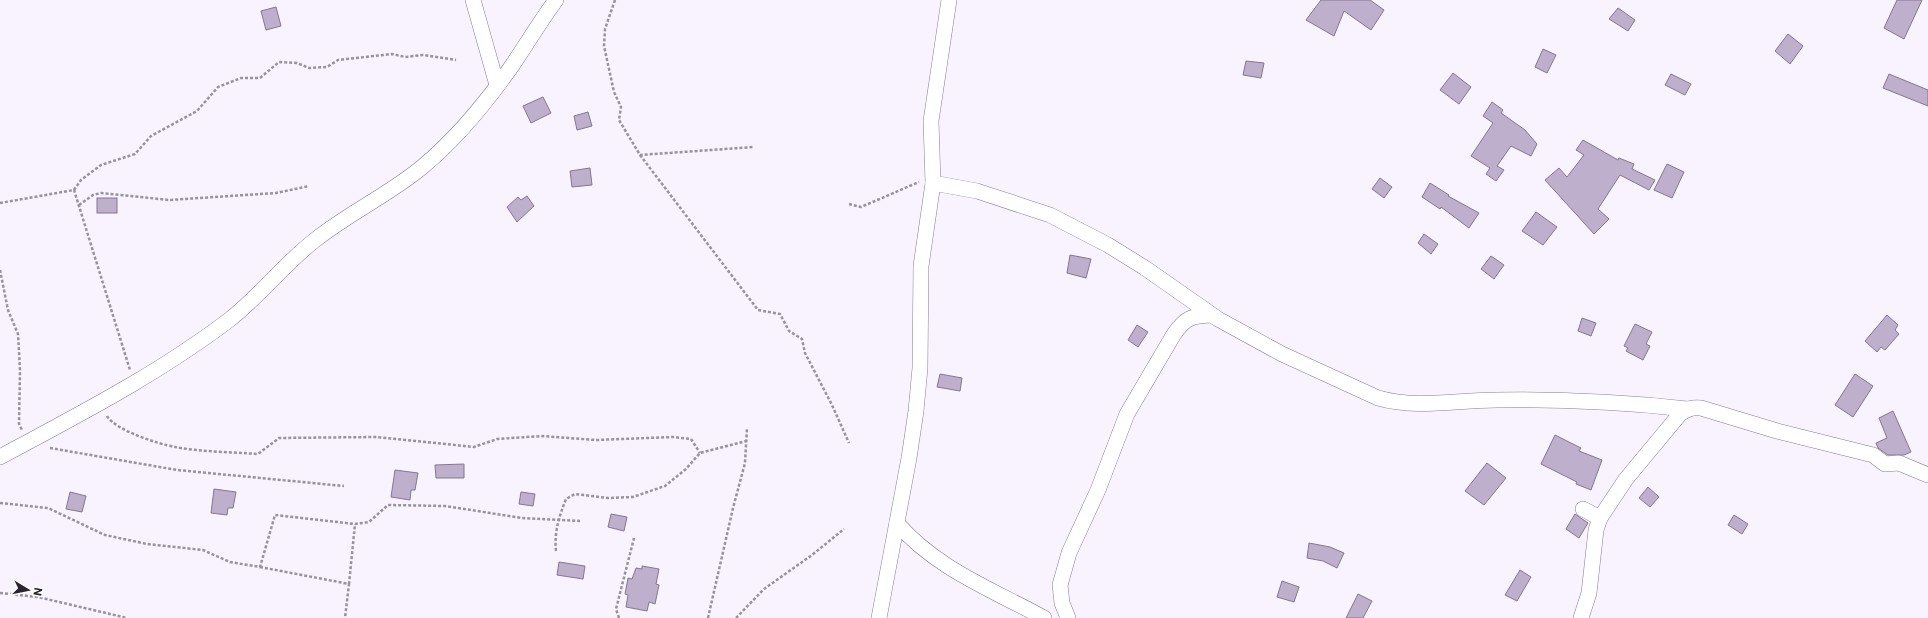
<svg xmlns="http://www.w3.org/2000/svg" width="1928" height="618" viewBox="0 0 1928 618" font-family="Commissioner,sans-serif">
  <rect width="100%" height="100%" fill="#f9f3ff"/>
  <g fill="#beafcc" stroke="#847792">
    <path d="M 1321,0 L 1370,0 L 1384,10 L 1371,30 L 1344,11 L 1334,36 L 1306,20 Z"/>
    <path d="M 1897,0 L 1922,0 L 1904,39 L 1884,28 Z"/>
    <path d="M 276,7 L 281,26 L 266,30 L 261,11 Z"/>
    <path d="M 1618,8 L 1635,20 L 1628,31 L 1609,19 Z"/>
    <path d="M 1788,34 L 1803,46 L 1790,64 L 1775,51 Z"/>
    <path d="M 1543,49 L 1556,55 L 1547,73 L 1535,67 Z"/>
    <path d="M 1246,61 L 1264,63 L 1261,78 L 1243,75 Z"/>
    <path d="M 1453,73 L 1471,87 L 1459,104 L 1440,90 Z"/>
    <path d="M 1671,74 L 1691,84 L 1685,95 L 1665,85 Z"/>
    <path d="M 1889,74 L 1928,90 L 1928,106 L 1883,88 Z"/>
    <path d="M 543,97 L 551,113 L 531,123 L 523,106 Z"/>
    <path d="M 1492,102 L 1503,110 L 1501,113 L 1525,130 L 1537,144 L 1531,156 L 1511,146 L 1497,166 L 1504,170 L 1496,181 L 1486,174 L 1490,168 L 1471,156 L 1493,123 L 1483,116 Z"/>
    <path d="M 588,112 L 592,126 L 577,130 L 574,116 Z"/>
    <path d="M 1583,140 L 1618,160 L 1619,158 L 1634,164 L 1632,169 L 1655,180 L 1649,190 L 1620,175 L 1598,209 L 1609,219 L 1594,234 L 1545,180 L 1559,168 L 1567,177 L 1584,155 L 1576,150 Z"/>
    <path d="M 1667,164 L 1684,172 L 1672,198 L 1654,190 Z"/>
    <path d="M 590,168 L 592,185 L 572,187 L 570,171 Z"/>
    <path d="M 1380,178 L 1392,187 L 1384,198 L 1372,189 Z"/>
    <path d="M 1430,183 L 1449,195 L 1448,196 L 1479,213 L 1469,228 L 1441,207 L 1440,209 L 1422,197 Z"/>
    <path d="M 527,196 L 534,206 L 517,222 L 507,207 L 518,197 L 521,200 Z"/>
    <rect x="97" y="198" width="20" height="15"/>
    <path d="M 1536,212 L 1557,227 L 1543,245 L 1522,231 Z"/>
    <path d="M 1424,234 L 1438,244 L 1431,254 L 1418,243 Z"/>
    <path d="M 1070,255 L 1091,259 L 1086,278 L 1067,273 Z"/>
    <path d="M 1491,256 L 1504,265 L 1494,279 L 1481,269 Z"/>
    <path d="M 1887,315 L 1898,325 L 1895,330 L 1899,334 L 1885,350 L 1881,347 L 1877,352 L 1865,341 Z"/>
    <path d="M 1582,318 L 1596,323 L 1591,336 L 1578,331 Z"/>
    <path d="M 1635,324 L 1652,332 L 1646,344 L 1650,346 L 1643,360 L 1626,351 L 1628,348 L 1624,346 Z"/>
    <path d="M 1137,325 L 1148,332 L 1138,347 L 1128,340 Z"/>
    <path d="M 940,374 L 962,378 L 960,391 L 937,387 Z"/>
    <path d="M 1855,374 L 1873,386 L 1853,417 L 1835,405 Z"/>
    <path d="M 1893,411 L 1911,452 L 1904,455 L 1888,455 L 1878,448 L 1876,443 L 1887,438 L 1879,418 Z"/>
    <path d="M 1555,435 L 1581,448 L 1579,451 L 1602,460 L 1591,490 L 1576,484 L 1577,482 L 1541,464 Z"/>
    <path d="M 1487,463 L 1506,478 L 1484,505 L 1465,491 Z"/>
    <path d="M 464,464 L 464,478 L 436,478 L 435,465 Z"/>
    <path d="M 395,470 L 418,473 L 415,490 L 411,490 L 410,500 L 391,497 Z"/>
    <path d="M 1648,487 L 1659,497 L 1650,507 L 1639,498 Z"/>
    <path d="M 214,489 L 236,492 L 233,508 L 228,508 L 227,515 L 211,513 Z"/>
    <path d="M 70,492 L 86,496 L 82,512 L 66,509 Z"/>
    <path d="M 521,492 L 535,494 L 533,506 L 519,504 Z"/>
    <path d="M 611,514 L 627,517 L 624,531 L 608,527 Z"/>
    <path d="M 1575,514 L 1588,523 L 1579,538 L 1566,529 Z"/>
    <path d="M 1734,515 L 1748,524 L 1742,534 L 1728,525 Z"/>
    <path d="M 1309,543 L 1330,547 L 1344,553 L 1337,568 L 1323,561 L 1307,558 Z"/>
    <path d="M 559,562 L 585,566 L 583,579 L 557,575 Z"/>
    <path d="M 642,566 L 659,569 L 656,584 L 659,585 L 655,604 L 649,602 L 647,611 L 626,607 L 628,595 L 625,594 L 628,578 L 632,579 L 636,568 L 642,569 Z"/>
    <path d="M 1520,570 L 1531,577 L 1517,601 L 1505,595 Z"/>
    <path d="M 1282,581 L 1299,587 L 1294,602 L 1277,597 Z"/>
    <path d="M 1358,594 L 1372,601 L 1363,618 L 1346,618 Z"/>
  </g>
  <g fill="none" stroke-linecap="round" stroke-linejoin="round">
    <g stroke="#8a7c97" stroke-width="16">
      <g id="minor">
        <path d="M 473,0 L 497,85"/>
        <path d="M 933,183 L 977,191 L 1050,215 L 1108,245 L 1145,268 L 1218,319 L 1282,354 L 1378,398 C 1416,409 1457,400 1496,400 C 1560,399 1623,402 1687,409"/>
        <path d="M 0,457 C 78,415 158,374 229,320 C 260,296 284,264 315,240 C 349,213 388,195 421,168 C 454,141 484,105 509,70 C 525,47 539,23 556,0"/>
        <path d="M 1583,509 L 1600,518"/>
        <path d="M 897,523 C 935,568 993,590 1044,618"/>
        <path d="M 879,618 L 909,458 L 916,411 L 920,368 L 921,266 L 933,183 L 931,121 L 949,0"/>
        <path d="M 1068,618 L 1062,603 L 1060,585 L 1069,553 L 1098,490 L 1127,414 L 1174,334 C 1186,317 1192,316 1211,315"/>
        <path d="M 1581,618 L 1589,593 L 1596,530 L 1600,518 L 1626,479 L 1680,414 C 1687,409 1692,407 1701,408 L 1777,431 L 1873,455 L 1885,464 L 1899,463 L 1928,475"/>
      </g>
    </g>
    <g stroke="#98929e" stroke-width="2.5" stroke-dasharray="3 2" stroke-linecap="butt">
      <path d="M 615,0 L 605,29 L 604,46 L 614,92 L 621,107 L 619,120 L 640,155 L 754,147"/>
      <path d="M 640,155 L 758,310 L 780,314 L 789,331 L 802,339 L 805,353 L 832,405 L 849,443"/>
      <path d="M 74,190 L 81,180 L 101,165 L 135,154 L 151,136 L 197,111 L 218,87 L 241,78 L 260,78 L 279,62 L 297,63 L 309,68 L 327,67 L 338,60 L 392,54 L 405,57 L 423,55 L 456,60"/>
      <path d="M 0,203 L 74,190 L 130,370"/>
      <path d="M 849,204 L 861,207 L 919,182"/>
      <path d="M 79,205 L 93,195 L 101,193 L 169,200 L 276,193 L 309,186"/>
      <path d="M 0,270 L 8,310 L 18,334 L 20,370 L 19,424 L 22,430"/>
      <path d="M 107,416 C 115,430 158,444 175,447 C 202,452 231,452 258,454 L 279,438 L 377,437 L 474,447 L 497,439 L 542,436 L 596,440 L 673,437 L 691,439 L 700,453"/>
      <path d="M 50,448 L 177,470 L 344,486"/>
      <path d="M 0,503 L 48,508 L 105,535 L 147,544 L 203,550 L 230,562 L 260,567 L 275,515 L 355,524 L 369,522 L 388,505 L 445,506 L 522,518 L 580,521"/>
      <path d="M 556,551 C 554,532 559,517 566,499 L 575,494 L 608,498 L 633,497 L 665,486 L 686,469 L 700,453 L 746,441"/>
      <path d="M 260,567 L 349,584 L 345,618"/>
      <path d="M 349,584 L 355,524"/>
      <path d="M 0,593 L 38,597 L 127,618"/>
      <path d="M 619,618 L 616,609 L 634,538"/>
      <path d="M 708,618 L 733,508 L 745,463 L 747,428"/>
      <path d="M 736,618 L 764,589 L 812,555 L 844,529"/>
    </g>
    <use href="#minor" stroke="#fff" stroke-width="15"/>
  </g>
  <g transform="translate(28 590) rotate(100)" stroke="#ffffff" stroke-width="3" paint-order="stroke">
  <path d="M0-3L7 15L0 10L-7 15Z" fill="#29242f"/>
  <text y="-6" font-size="11" font-weight="bold" text-anchor="middle" fill="#29242f">N</text>
  </g>
</svg>
